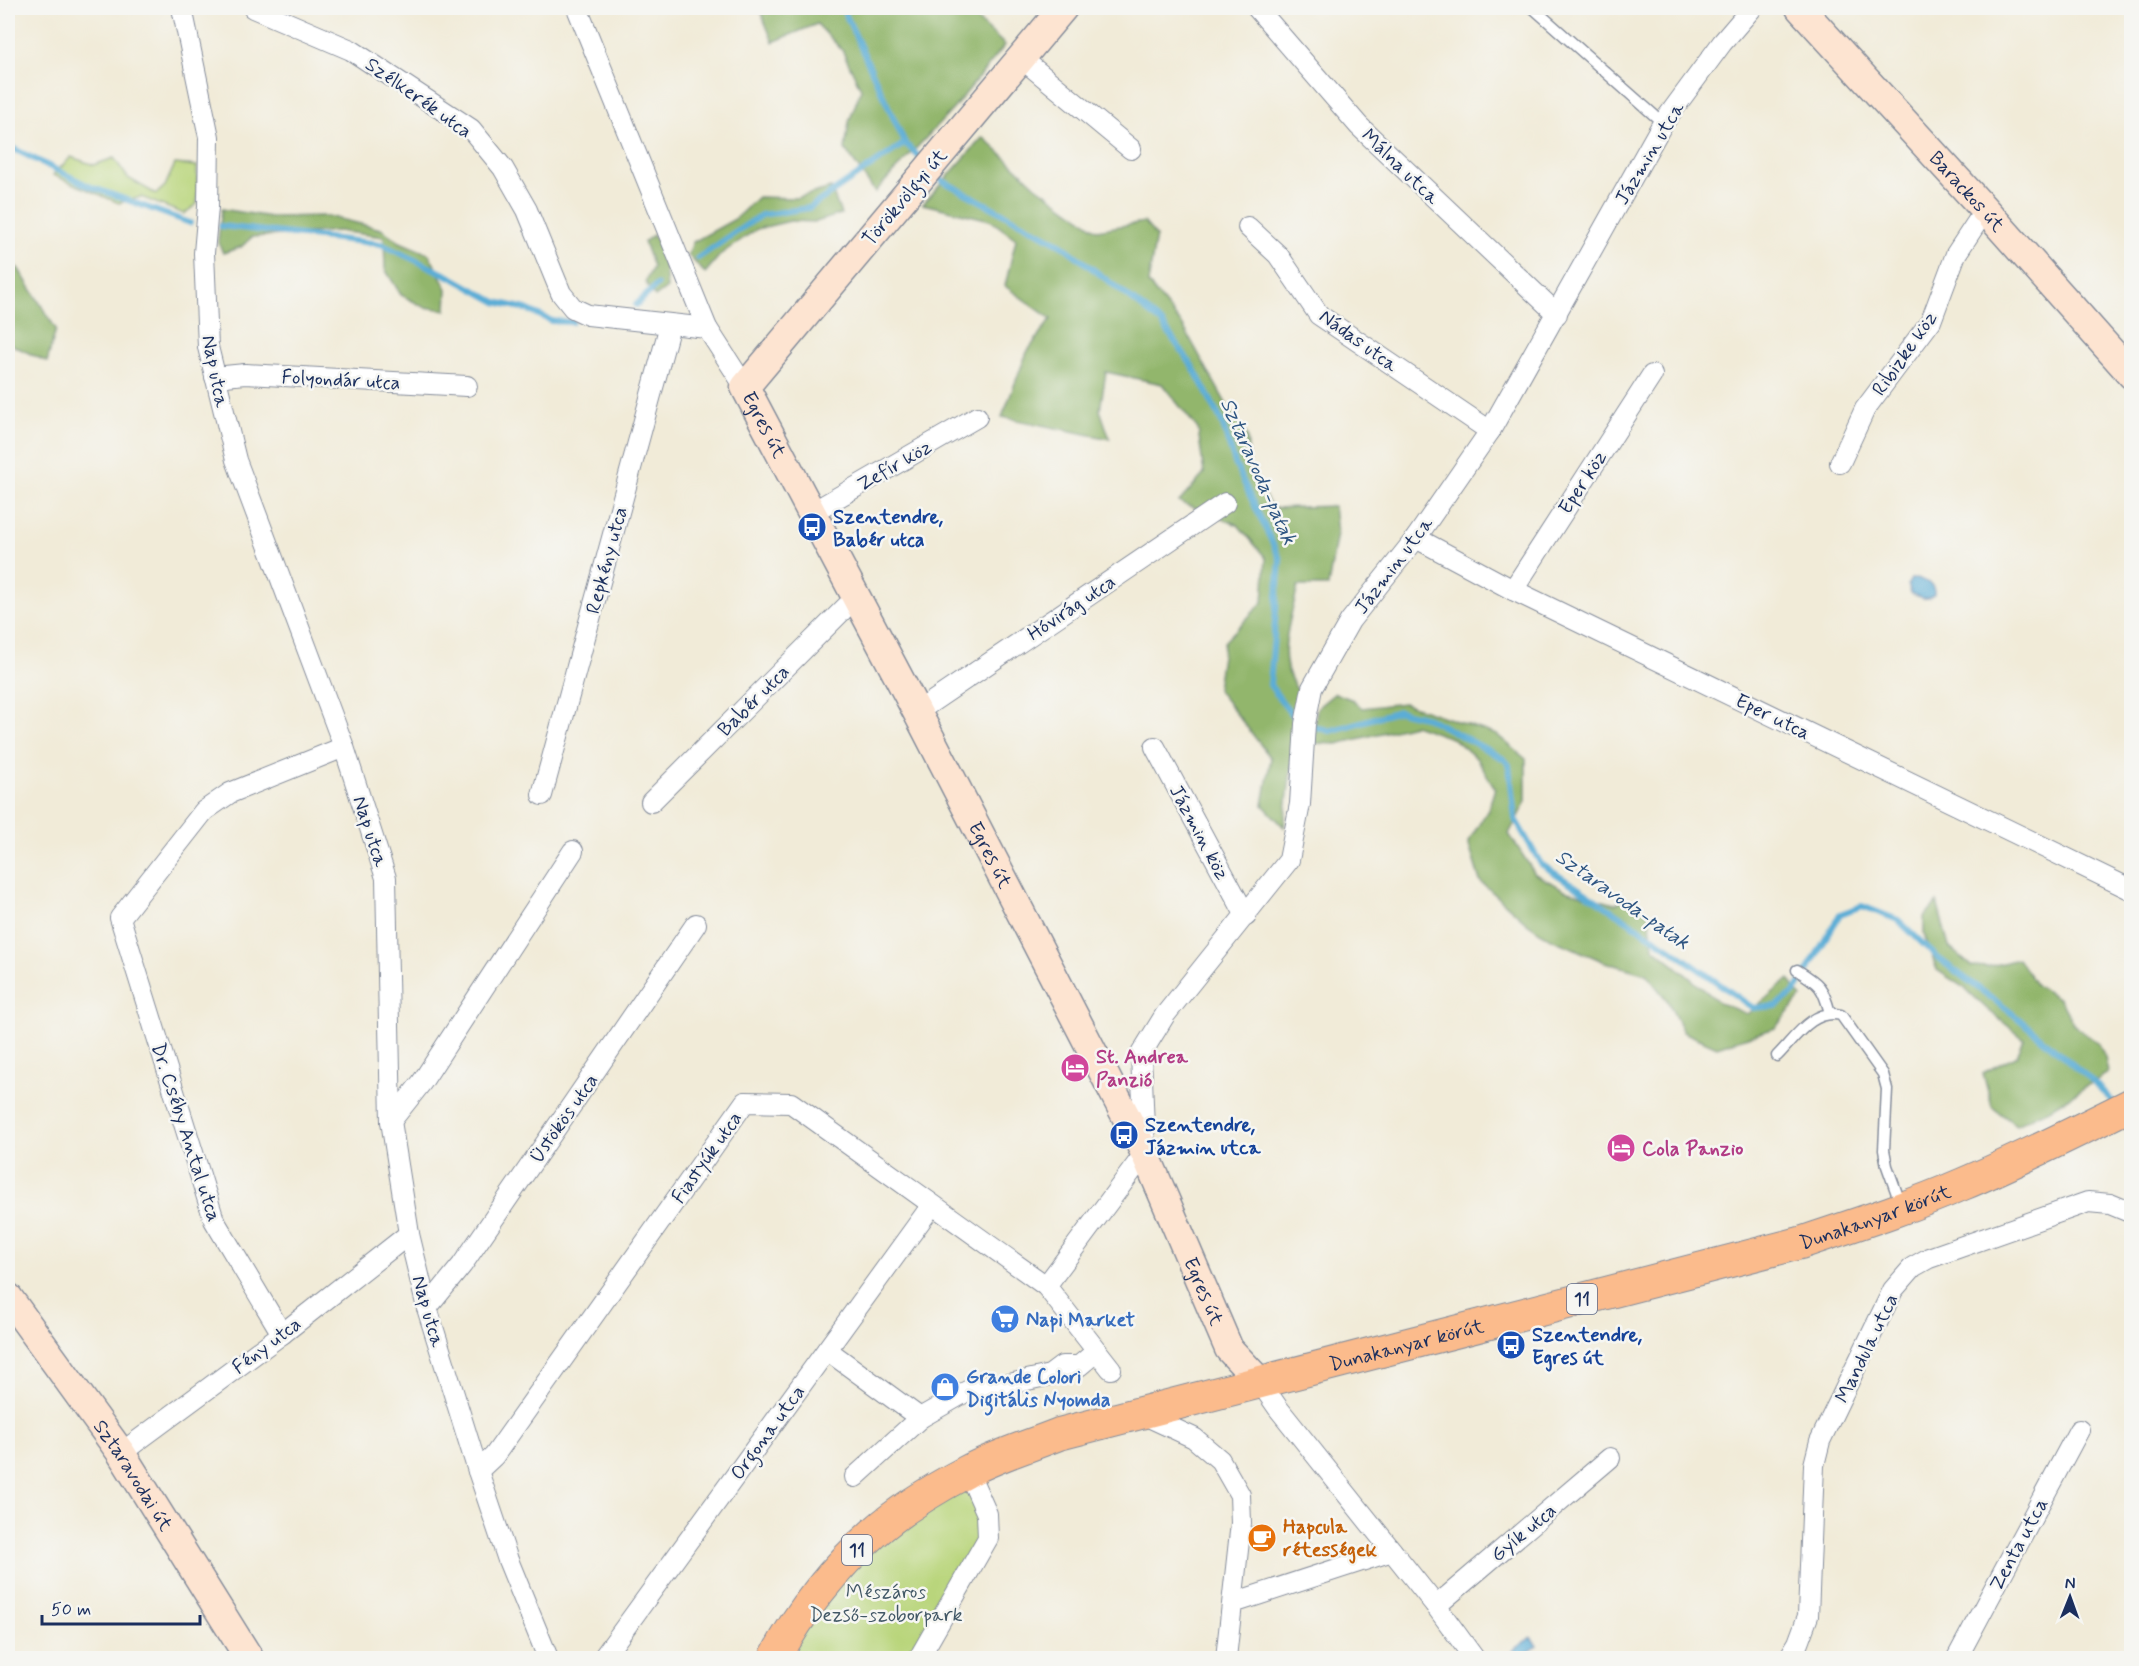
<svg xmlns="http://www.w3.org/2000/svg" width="2139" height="1666" viewBox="0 0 2139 1666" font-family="Mynerve,sans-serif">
  <rect width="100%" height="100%" fill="#f6f6f2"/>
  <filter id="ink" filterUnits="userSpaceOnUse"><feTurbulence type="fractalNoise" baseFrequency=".0167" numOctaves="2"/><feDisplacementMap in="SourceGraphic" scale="12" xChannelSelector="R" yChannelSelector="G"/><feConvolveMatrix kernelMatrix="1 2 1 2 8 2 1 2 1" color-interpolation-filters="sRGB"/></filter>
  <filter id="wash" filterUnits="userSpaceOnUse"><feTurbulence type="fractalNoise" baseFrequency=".008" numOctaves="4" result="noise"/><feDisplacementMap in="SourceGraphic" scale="24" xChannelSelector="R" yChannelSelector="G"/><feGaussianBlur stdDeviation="1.35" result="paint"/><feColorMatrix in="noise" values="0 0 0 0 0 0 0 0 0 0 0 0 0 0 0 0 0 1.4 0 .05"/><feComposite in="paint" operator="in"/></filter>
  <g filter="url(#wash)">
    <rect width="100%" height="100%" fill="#f1ebd8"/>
    <g fill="#b9d57c" stroke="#6a826d" stroke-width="1.5">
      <path d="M 71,157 L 94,165 L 114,158 L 128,178 L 156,194 L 165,186 L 175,164 L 197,166 L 197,204 L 184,214 L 141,197 L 119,203 L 53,175 Z"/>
      <path d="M 968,1471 L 988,1538 L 919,1658 L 775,1658 L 835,1572 Z"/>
    </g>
    <g fill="#92b66c" stroke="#567265" stroke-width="1.5">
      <path d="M 759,8 L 965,8 L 1005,45 L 954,108 L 875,192 L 845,149 L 849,122 L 861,89 L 842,50 L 817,24 L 773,42 Z"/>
      <path d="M 983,137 L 1036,186 L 1097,230 L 1144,222 L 1156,236 L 1148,283 L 1183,326 L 1228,407 L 1247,436 L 1250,471 L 1272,508 L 1334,506 L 1337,533 L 1328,586 L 1298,586 C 1290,624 1273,661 1300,693 L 1284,827 L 1263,805 L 1271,758 L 1217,689 L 1224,642 L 1263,602 L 1266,558 L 1238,525 L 1179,502 L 1204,474 L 1198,429 L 1162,384 L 1106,372 L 1100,410 L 1110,439 L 1002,417 L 1027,352 L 1051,319 L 1005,286 L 1016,239 L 990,220 L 923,204 Z"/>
      <path d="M 831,188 L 841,214 L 816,222 L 790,221 L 757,229 L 721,254 L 705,273 L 688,255 L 693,242 L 735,219 L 758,197 L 796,198 Z"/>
      <path d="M 222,209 L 271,217 L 328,216 L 381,229 L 400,242 L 429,254 L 447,289 L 446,310 L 424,307 L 401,295 L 385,269 L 384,237 L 338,231 L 252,237 L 241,247 L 223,253 L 218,241 Z"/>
      <path d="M 653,235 L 664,255 L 667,288 L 655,297 L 645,282 L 653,267 L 644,242 Z"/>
      <path d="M 8,265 L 18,268 L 56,329 L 47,362 L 8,343 Z"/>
      <path d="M 1335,693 L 1353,700 L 1362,708 L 1404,703 L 1497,735 L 1526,759 L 1526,801 L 1509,834 L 1535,874 L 1565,890 L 1615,904 L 1631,899 L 1649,914 L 1653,947 L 1720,1003 L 1747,1014 L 1789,979 L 1801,997 L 1775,1028 L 1717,1047 L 1683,1032 L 1667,1000 L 1646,974 L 1605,962 L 1549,938 L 1527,923 L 1480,881 L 1468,842 L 1488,810 L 1495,788 L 1477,759 L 1454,739 L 1414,725 L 1337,744 L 1313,743 L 1317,708 Z"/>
      <path d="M 1937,902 L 1949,947 L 1971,966 L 1987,967 L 2018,959 L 2037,986 L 2060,999 L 2074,1025 L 2099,1044 L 2105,1057 L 2108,1073 L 2051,1108 L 2016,1125 L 1992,1107 L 1983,1073 L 2017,1055 L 2024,1039 L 1987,1009 L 1966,989 L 1937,970 L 1924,934 L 1924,917 Z"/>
    </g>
    <g fill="#5cadd6" stroke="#3c6e9a" stroke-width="1.5">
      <path d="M 1917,578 C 1926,582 1935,583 1934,594 C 1927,602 1919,597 1911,593 L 1908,584 L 1911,579 Z"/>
      <path d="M 1531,1637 L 1537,1646 L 1520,1658 L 1517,1658 L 1512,1651 Z"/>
    </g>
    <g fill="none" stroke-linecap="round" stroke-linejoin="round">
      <g stroke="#5cadd6" stroke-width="6">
        <path d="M 839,8 L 844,11 L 905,143 L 925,163"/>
        <path d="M 8,146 L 89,186 L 190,223"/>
        <path d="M 934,172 L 943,181 L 1062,245 L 1161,322 L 1193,367 L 1221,420 L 1236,466 L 1280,559 L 1270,685 L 1291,714 L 1305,724 L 1330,731 L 1399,711 L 1428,718 L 1504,759 L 1509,765 L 1515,819 L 1541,864 L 1672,950 L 1753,1008 L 1776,1006 L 1795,992 L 1840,914 L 1862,906 L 1898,920 L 1938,958 L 2013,1014 L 2096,1084 L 2113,1102"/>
        <path d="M 221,226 L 381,244 L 453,278 L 496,302 L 526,309 L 552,321 L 572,322"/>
        <path d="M 698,258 L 761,215 L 809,208 L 905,143"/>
        <path d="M 636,305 L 657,285"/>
      </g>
    </g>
  </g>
  <g filter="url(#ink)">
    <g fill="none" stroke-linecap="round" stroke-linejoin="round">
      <g stroke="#868d9b" stroke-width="13">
        <g id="lane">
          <path d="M 1533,8 L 1663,123"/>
          <path d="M 1797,970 C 1820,984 1823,987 1830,1013"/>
          <path d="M 1777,1056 C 1795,1038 1813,1008 1841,1015 L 1883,1074 L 1887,1089 L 1884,1150 L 1887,1166 L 1901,1205"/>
        </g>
      </g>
      <g stroke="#868d9b" stroke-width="22">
        <g id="street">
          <path d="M 182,8 L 209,137 L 208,207 L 204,253 L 208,347 L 236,460 L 344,747 L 386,878 L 391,1121 L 409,1234 L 427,1308 L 478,1471 L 508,1560 L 548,1658"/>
          <path d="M 253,8 L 351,50 L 471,129 L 503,168 L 527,210 L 561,293 L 573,308 L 588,315 L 707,328"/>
          <path d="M 577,8 L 707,328 L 745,387"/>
          <path d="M 1257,8 L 1359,126 L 1557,314"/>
          <path d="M 1021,58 L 1131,149"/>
          <path d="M 1248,227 L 1278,255 L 1319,315 L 1490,431"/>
          <path d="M 215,377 L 245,374 L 467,386"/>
          <path d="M 1840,463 L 1865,409 L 1931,321 L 1956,254 L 1985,210"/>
          <path d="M 811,513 L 977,417"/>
          <path d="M 1416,538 L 1513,590 L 2132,890"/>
          <path d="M 1513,590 L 1652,375"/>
          <path d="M 917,712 L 1225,503"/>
          <path d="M 1155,747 L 1246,916"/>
          <path d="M 542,795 L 670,325"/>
          <path d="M 651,802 L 856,597"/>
          <path d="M 391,1121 L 422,1082 L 573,851"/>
          <path d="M 1046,1286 L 1145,1153 L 1141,1054 L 1165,1015 L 1289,860 L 1300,804 L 1305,724 L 1312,688 L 1350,621 L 1416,538 L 1490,431 L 1663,123 L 1722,43 L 1752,8"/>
          <path d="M 427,1308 L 462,1265 L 696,924"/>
          <path d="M 282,1334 L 214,1220 L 120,918 L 204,811 L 230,793 L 344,747"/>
          <path d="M 827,1350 L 920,1418"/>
          <path d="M 1260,1382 L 1278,1408 L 1436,1606 L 1474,1658"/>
          <path d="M 1140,1413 L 1194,1438 L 1220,1460 L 1240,1495 L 1241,1523 L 1226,1658"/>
          <path d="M 121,1453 L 282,1334 L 409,1234"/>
          <path d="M 478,1471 L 494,1456 L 745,1102 L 791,1103 L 1046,1286 L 1111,1369"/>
          <path d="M 855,1477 L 920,1418 L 976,1386 L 1009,1384 L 1050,1375 L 1062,1366 L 1079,1366 L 1097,1351"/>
          <path d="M 1233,1603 L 1392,1551"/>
          <path d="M 1436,1606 L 1610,1458"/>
          <path d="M 603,1658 L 932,1205"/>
          <path d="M 919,1658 L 988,1538 L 987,1514 L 968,1471"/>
          <path d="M 1789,1658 L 1798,1643 L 1808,1616 L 1814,1465 L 1820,1441 L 1893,1290 L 1913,1267 L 1929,1258 L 2088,1202 L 2110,1204 L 2132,1213"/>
          <path d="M 1957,1658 L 2079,1430"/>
        </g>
      </g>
      <g stroke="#868d9b" stroke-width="31">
        <g id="secondary">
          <path id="s1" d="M 1063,8 L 745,387 L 917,712 L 1145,1153 L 1229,1349 L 1260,1382"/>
          <path id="s2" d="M 1800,8 L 1985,210 L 2132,375"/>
          <path id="s3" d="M 8,1297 L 121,1453 L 249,1658"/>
        </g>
      </g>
      <g stroke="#868d9b" stroke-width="34">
        <g id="primary">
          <path id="s4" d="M 775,1658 C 800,1612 834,1568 874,1533 C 901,1509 934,1489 966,1472 C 995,1456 1029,1446 1059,1434 L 1800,1243 C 1854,1225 1910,1207 1963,1184 C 2020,1160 2076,1132 2132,1104"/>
        </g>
      </g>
      <use href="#lane" stroke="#fff" stroke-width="10"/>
      <use href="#street" stroke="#fff" stroke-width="20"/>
      <use href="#secondary" stroke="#fde4d1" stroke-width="28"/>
      <use href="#primary" stroke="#fbbb8c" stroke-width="32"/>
    </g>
  </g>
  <defs>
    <g id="bus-disc" transform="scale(1.5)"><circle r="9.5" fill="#1a4fb4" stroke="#f6f6f2"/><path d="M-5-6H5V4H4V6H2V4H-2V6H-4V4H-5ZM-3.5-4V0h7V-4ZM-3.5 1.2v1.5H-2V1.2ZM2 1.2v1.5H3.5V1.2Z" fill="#fff"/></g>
    <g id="hotel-disc" transform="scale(1.5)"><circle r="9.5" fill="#d1479c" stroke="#f6f6f2"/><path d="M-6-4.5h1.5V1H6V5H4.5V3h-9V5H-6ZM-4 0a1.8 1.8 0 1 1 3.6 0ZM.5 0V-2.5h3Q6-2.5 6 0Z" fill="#fff"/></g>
    <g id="supermarket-disc" transform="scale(1.5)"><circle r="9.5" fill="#3f7fe0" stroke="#f6f6f2"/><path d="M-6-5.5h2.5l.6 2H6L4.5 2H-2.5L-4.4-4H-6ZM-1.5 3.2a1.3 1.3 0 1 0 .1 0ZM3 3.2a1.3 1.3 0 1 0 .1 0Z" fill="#fff"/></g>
    <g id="shop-disc" transform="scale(1.5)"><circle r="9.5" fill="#3f7fe0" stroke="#f6f6f2"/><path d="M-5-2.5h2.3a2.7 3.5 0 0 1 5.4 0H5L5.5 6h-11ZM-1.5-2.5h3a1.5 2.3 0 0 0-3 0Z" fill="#fff"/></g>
    <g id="cafe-disc" transform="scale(1.5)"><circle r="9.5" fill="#e8710a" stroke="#f6f6f2"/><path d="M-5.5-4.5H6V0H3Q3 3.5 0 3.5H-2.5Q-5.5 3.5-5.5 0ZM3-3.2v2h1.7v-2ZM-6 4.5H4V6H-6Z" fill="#fff"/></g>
  </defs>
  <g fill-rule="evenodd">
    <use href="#bus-disc" x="812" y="527"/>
    <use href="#hotel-disc" x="1075" y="1068"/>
    <use href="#bus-disc" x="1124" y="1135"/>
    <use href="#hotel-disc" x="1621" y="1148"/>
    <use href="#supermarket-disc" x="1005" y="1319"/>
    <use href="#bus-disc" x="1511" y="1345"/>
    <use href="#shop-disc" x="945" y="1387"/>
    <use href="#cafe-disc" x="1262" y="1538"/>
  </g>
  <g text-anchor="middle" stroke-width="5" stroke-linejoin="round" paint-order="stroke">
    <g fill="#f6f6f2" stroke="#5d6b8a" stroke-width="1.5">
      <rect x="1567" y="1284" width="30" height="30" rx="4.5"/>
      <rect x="842" y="1535" width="30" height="30" rx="4.5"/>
    </g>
    <g font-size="18" font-weight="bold" fill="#1b2f5e">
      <text x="1582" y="1305">11</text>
      <text x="857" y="1556">11</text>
    </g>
    <g font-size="20" fill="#1b2f5e" stroke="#f6f6f2">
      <text transform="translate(419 97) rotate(35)" y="7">Szélkerék utca</text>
      <text transform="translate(1649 153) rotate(-59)" y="7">Jázmin utca</text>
      <text transform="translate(1401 166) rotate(44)" y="7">Málna utca</text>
      <text dy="7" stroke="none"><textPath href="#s2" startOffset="248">Barackos út</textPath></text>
      <text transform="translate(904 197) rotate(-50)" y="7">Törökvölgyi út</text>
      <text transform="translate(1359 340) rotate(36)" y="7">Nádas utca</text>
      <text transform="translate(1904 353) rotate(-55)" y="7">Ribizke köz</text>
      <text transform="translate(216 371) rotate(79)" y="7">Nap utca</text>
      <text transform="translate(341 379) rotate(3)" y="7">Folyondár utca</text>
      <text dy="7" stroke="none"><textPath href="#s1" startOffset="537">Egres út</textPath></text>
      <text transform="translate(894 465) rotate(-30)" y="7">Zefír köz</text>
      <text transform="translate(1582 482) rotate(-57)" y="7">Eper köz</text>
      <text transform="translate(606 560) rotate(-75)" y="7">Repkény utca</text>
      <text transform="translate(1393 565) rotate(-53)" y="7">Jázmin utca</text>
      <text transform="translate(1071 607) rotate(-34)" y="7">Hóvirág utca</text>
      <text transform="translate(753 700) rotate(-45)" y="7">Babér utca</text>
      <text transform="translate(1773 716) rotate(26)" y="7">Eper utca</text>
      <text transform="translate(371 831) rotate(72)" y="7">Nap utca</text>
      <text transform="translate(1200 832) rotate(62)" y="7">Jázmin köz</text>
      <text dy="7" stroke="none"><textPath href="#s1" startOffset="1023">Egres út</textPath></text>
      <text transform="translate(563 1118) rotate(-55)" y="7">Üstökös utca</text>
      <text transform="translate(187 1132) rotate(72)" y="7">Dr. Cséby Antal utca</text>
      <text transform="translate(706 1157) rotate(-55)" y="7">Fiastyúk utca</text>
      <text dy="7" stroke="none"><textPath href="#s4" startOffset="1216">Dunakanyar körút</textPath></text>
      <text dy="7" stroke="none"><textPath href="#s1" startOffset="1509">Egres út</textPath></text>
      <text transform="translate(429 1311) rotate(74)" y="7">Nap utca</text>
      <text dy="7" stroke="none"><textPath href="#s4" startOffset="730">Dunakanyar körút</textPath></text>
      <text transform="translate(266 1345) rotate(-37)" y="7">Fény utca</text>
      <text transform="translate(1866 1348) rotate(-64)" y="7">Mandula utca</text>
      <text transform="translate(767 1432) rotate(-54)" y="7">Orgona utca</text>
      <text dy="7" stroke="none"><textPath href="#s3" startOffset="218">Sztaravodai út</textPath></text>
      <text transform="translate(1523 1532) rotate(-40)" y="7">Gyík utca</text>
      <text transform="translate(2018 1544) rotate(-62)" y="7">Zenta utca</text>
    </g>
    <g font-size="20" font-weight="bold" fill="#164399" stroke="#f6f6f2" text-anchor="start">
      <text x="833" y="523">Szentendre,<tspan x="833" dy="23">Babér utca</tspan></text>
      <text x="1145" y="1131">Szentendre,<tspan x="1145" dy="23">Jázmin utca</tspan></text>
      <text x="1532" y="1341">Szentendre,<tspan x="1532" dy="23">Egres út</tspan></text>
    </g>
    <g font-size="20" font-weight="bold" fill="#b23c85" stroke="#f6f6f2" text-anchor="start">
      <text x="1096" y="1063">St. Andrea<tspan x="1096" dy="23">Panzió</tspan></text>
      <text x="1642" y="1155">Cola Panzio</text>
    </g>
    <g font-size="20" font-weight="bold" fill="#366cbe" stroke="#f6f6f2" text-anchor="start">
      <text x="1026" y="1326">Napi Market</text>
      <text x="966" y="1383">Grande Colori<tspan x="966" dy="23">Digitális Nyomda</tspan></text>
    </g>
    <g font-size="20" font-weight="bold" fill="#c56008" stroke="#f6f6f2" text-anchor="start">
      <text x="1283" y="1533">Hapcula<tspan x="1283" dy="23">rétességek</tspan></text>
    </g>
    <g font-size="20" fill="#425866" stroke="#f6f6f2">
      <text x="886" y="1598">Mészáros<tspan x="886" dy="23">Dezső-szoborpark</tspan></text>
    </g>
    <g font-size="21" font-style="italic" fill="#2e5582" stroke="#f6f6f2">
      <text transform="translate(1259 471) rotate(66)" y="7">Sztaravoda-patak</text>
      <text transform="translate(1623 899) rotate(35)" y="7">Sztaravoda-patak</text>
    </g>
  </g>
  <rect width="2139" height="1666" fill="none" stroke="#f6f6f2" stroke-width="30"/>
  <g transform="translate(2070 1597) rotate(1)" stroke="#f6f6f2" stroke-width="4.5" paint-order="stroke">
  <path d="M0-4.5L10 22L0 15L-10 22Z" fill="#1b2f5e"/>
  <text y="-9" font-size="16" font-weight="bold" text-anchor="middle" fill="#1b2f5e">N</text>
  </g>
  <path d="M42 1615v9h158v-9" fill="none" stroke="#1b2f5e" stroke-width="3"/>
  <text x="51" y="1615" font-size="18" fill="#1b2f5e" stroke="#f6f6f2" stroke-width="4.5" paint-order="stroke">50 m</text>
</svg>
